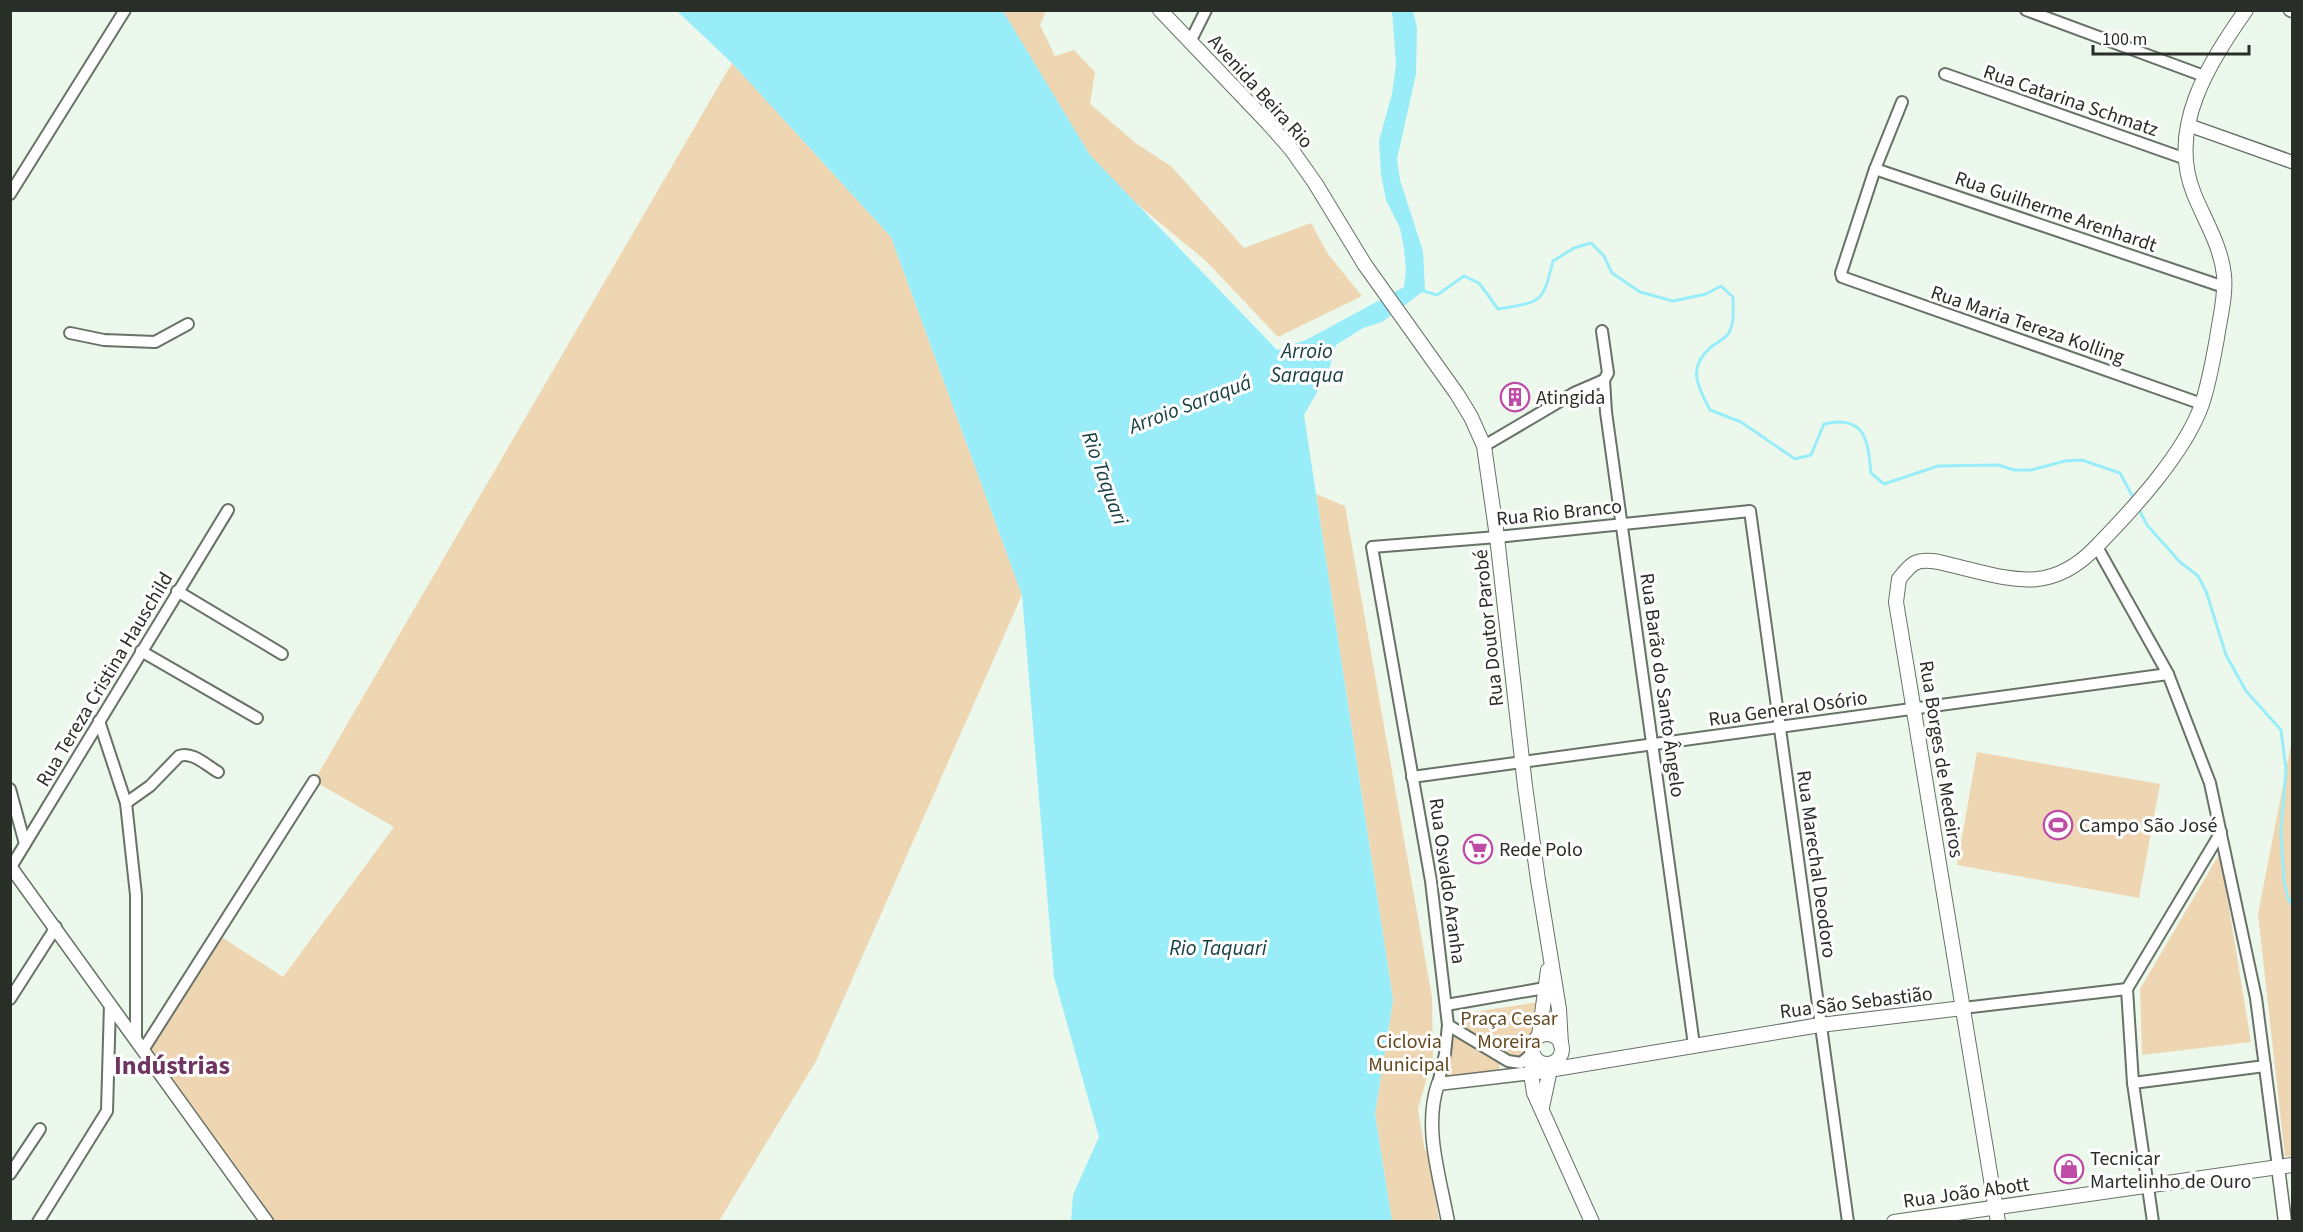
<svg xmlns="http://www.w3.org/2000/svg" width="2303" height="1232" viewBox="0 0 2303 1232" font-family="'Source Sans 3',sans-serif">
  <rect width="100%" height="100%" fill="#ecf8eb"/>
  <g fill="#efd6b3">
    <path d="M 1002,11 L 1046,11 L 1040,25 L 1055,56 L 1074,50 L 1095,72 L 1090,104 L 1137,144 L 1172,167 L 1244,248 L 1311,223 L 1328,254 L 1362,296 L 1278,337 L 1206,261 L 1078,155 Z"/>
    <path d="M 732,63 L 891,237 L 1022,595 L 816,1061 L 719,1221 L 267,1222 L 143,1050 L 217,934 L 283,977 L 394,827 L 314,781 Z"/>
    <path d="M 1316,494 L 1345,506 L 1432,997 L 1433,1056 L 1418,1109 L 1425,1151 L 1430,1151 L 1439,1221 L 1392,1221 L 1375,1114 L 1393,1000 Z"/>
    <path d="M 2292,739 L 2292,1156 L 2285,1157 L 2258,914 Z"/>
    <path d="M 1977,752 L 2160,784 L 2139,898 L 1957,865 Z"/>
    <path d="M 2220,853 L 2251,1042 L 2142,1055 L 2140,989 Z"/>
    <path d="M 1539,1002 L 1526,1058 L 1514,1060 L 1462,1026 L 1461,1014 Z"/>
    <path d="M 1452,1033 L 1500,1063 L 1499,1071 L 1444,1080 L 1451,1054 Z"/>
  </g>
  <path fill="#98edf9" d="M 677,11 L 1003,11 L 1090,155 L 1277,350 L 1306,340 L 1404,287 L 1406,271 L 1404,249 L 1400,228 L 1386,200 L 1381,174 L 1379,141 L 1392,94 L 1396,64 L 1392,11 L 1413,11 L 1417,28 L 1416,74 L 1397,159 L 1400,180 L 1423,251 L 1425,290 L 1382,322 L 1363,328 L 1336,345 L 1328,373 L 1304,415 L 1393,1000 L 1375,1114 L 1392,1221 L 1071,1221 L 1073,1195 L 1099,1137 L 1054,977 L 1022,595 L 891,237 L 732,63 Z"/>
  <g fill="none" stroke-linecap="round" stroke-linejoin="round">
    <g stroke="#98edf9" stroke-width="3">
      <path d="M 1420,290 L 1437,295 L 1464,276 L 1479,283 L 1498,309 C 1542,301 1542,305 1553,261 L 1574,248 L 1591,243 L 1604,256 L 1612,273 L 1640,292 L 1673,301 L 1706,294 L 1721,286 L 1733,297 C 1733,308 1735,324 1728,334 C 1725,339 1715,343 1710,348 C 1686,369 1699,388 1710,410 L 1741,422 L 1795,459 L 1811,455 L 1824,424 C 1865,414 1868,440 1871,473 L 1884,484 L 1938,466 L 1998,465 L 2014,470 L 2031,470 L 2065,461 L 2082,460 L 2120,473 L 2134,499"/>
      <path d="M 2138,508 L 2147,525 L 2180,562 L 2198,576 L 2206,591 L 2226,655 L 2246,691 L 2281,730 L 2286,769 L 2281,830 L 2284,881 L 2288,898 L 2292,905"/>
    </g>
    <g stroke="#687267" stroke-width="14">
      <g id="minor">
        <path d="M 2026,10 L 2204,76"/>
        <path d="M 1190,42 L 1206,10"/>
        <path d="M 1945,74 L 2186,159"/>
        <path d="M 1902,102 L 1875,169 L 1841,273 L 1842,277 L 2202,404"/>
        <path d="M 1875,169 L 2224,287"/>
        <path d="M 10,194 L 125,10"/>
        <path d="M 1602,331 L 1608,373 L 1604,380 L 1606,412 L 1694,1045"/>
        <path d="M 70,333 L 104,340 L 155,342 L 188,324"/>
        <path d="M 1484,446 L 1574,393 L 1604,380"/>
        <path d="M 2097,547 L 2168,674 L 2210,783 L 2256,998 L 2278,1167"/>
        <path d="M 177,591 L 282,654"/>
        <path d="M 141,651 L 257,718"/>
        <path d="M 99,721 L 126,803 L 136,895 L 136,1041"/>
        <path d="M 1412,777 L 2168,674"/>
        <path d="M 10,789 L 25,844"/>
        <path d="M 126,803 L 150,786 L 179,756 C 192,751 206,765 218,772"/>
        <path d="M 11,867 L 228,510"/>
        <path d="M 10,999 L 56,927"/>
        <path d="M 1446,1005 L 1545,988"/>
        <path d="M 1963,1008 L 2127,989"/>
        <path d="M 1448,1025 L 1508,1061 L 1521,1063 L 1533,1053"/>
        <path d="M 143,1050 L 314,781"/>
        <path d="M 2133,1083 L 2265,1066"/>
        <path d="M 1438,1084 L 1445,1054 L 1448,1025 L 1431,881 L 1372,547 L 1497,537 L 1750,511 L 1848,1222"/>
        <path d="M 10,1174 L 40,1129"/>
        <path d="M 38,1222 L 107,1111 L 110,1004"/>
        <path d="M 2153,1222 L 2133,1083 L 2127,989 L 2221,832"/>
      </g>
    </g>
    <g stroke="#687267" stroke-width="15">
      <g id="tertiary">
        <path d="M 2290,10 L 2292,11"/>
        <path d="M 2188,125 L 2292,162"/>
        <path d="M 10,866 L 267,1222"/>
        <path d="M 2278,1167 L 2285,1222"/>
        <path d="M 1448,1222 C 1440,1177 1423,1128 1438,1084 L 1531,1073"/>
      </g>
    </g>
    <g stroke="#687267" stroke-width="16">
      <g id="secondary">
        <path d="M 1160,10 L 1268,123 L 1291,149 L 1315,183 L 1365,265 L 1457,394 L 1471,417 L 1484,446 L 1497,537 L 1525,786 L 1538,880 L 1559,1009 L 1561,1045"/>
        <circle cx="1547" cy="1049" r="15"/>
        <path d="M 1539,1036 L 1548,970"/>
        <path d="M 1534,1056 L 1531,1073 L 1534,1093 L 1592,1222"/>
        <path d="M 1531,1073 L 1820,1025 L 1963,1008"/>
        <path d="M 1542,1107 L 1551,1065"/>
        <path d="M 1894,1222 L 2292,1165"/>
        <path d="M 1998,1222 L 1896,602 L 1899,579 C 1903,574 1909,566 1915,563 C 1925,558 1940,562 1951,565 C 2010,579 2050,596 2097,546 C 2133,509 2185,453 2202,404 C 2209,383 2213,360 2217,338 C 2220,317 2226,296 2224,275 C 2221,246 2205,221 2194,194 C 2167,128 2209,63 2246,10"/>
      </g>
    </g>
    <use href="#minor" stroke="#fff" stroke-width="10"/>
    <use href="#tertiary" stroke="#fff" stroke-width="12"/>
    <use href="#secondary" stroke="#fff" stroke-width="14"/>
  </g>
  <defs>
    <g id="building-ring" transform="scale(1.5)"><circle r="9.5" fill="#fff" stroke="#be4ba5" stroke-width="1.5"/><path d="M-4-6H4V6H1V3H-1V6H-4ZM-2.5-4.3h1.7v1.8h-1.7ZM.8-4.3h1.7v1.8H.8ZM-2.5-1h1.7V.8h-1.7ZM.8-1h1.7V.8H.8Z" fill="#be4ba5"/></g>
    <g id="stadium-ring" transform="scale(1.5)"><circle r="9.5" fill="#fff" stroke="#be4ba5" stroke-width="1.5"/><path d="M0-5a6.5 5 0 1 0 0 10a6.5 5 0 1 0 0-10ZM-3.5-1.8h7v3.6h-7Z" fill="#be4ba5"/></g>
    <g id="supermarket-ring" transform="scale(1.5)"><circle r="9.5" fill="#fff" stroke="#be4ba5" stroke-width="1.5"/><path d="M-6-5.5h2.5l.6 2H6L4.5 2H-2.5L-4.4-4H-6ZM-1.5 3.2a1.3 1.3 0 1 0 .1 0ZM3 3.2a1.3 1.3 0 1 0 .1 0Z" fill="#be4ba5"/></g>
    <g id="shop-ring" transform="scale(1.5)"><circle r="9.5" fill="#fff" stroke="#be4ba5" stroke-width="1.5"/><path d="M-5-2.5h2.3a2.7 3.5 0 0 1 5.4 0H5L5.5 6h-11ZM-1.5-2.5h3a1.5 2.3 0 0 0-3 0Z" fill="#be4ba5"/></g>
  </defs>
  <g fill-rule="evenodd">
    <use href="#building-ring" x="1515" y="397"/>
    <use href="#stadium-ring" x="2058" y="825"/>
    <use href="#supermarket-ring" x="1478" y="849"/>
    <use href="#shop-ring" x="2069" y="1169"/>
  </g>
  <g text-anchor="middle" stroke-width="6" stroke-linejoin="round" paint-order="stroke">
    <g font-size="20" fill="#292e29" stroke="#fff">
      <text transform="translate(1261 91) rotate(48)" y="7">Avenida Beira Rio</text>
      <text transform="translate(2071 100) rotate(19)" y="7">Rua Catarina Schmatz</text>
      <text transform="translate(2056 211) rotate(19)" y="7">Rua Guilherme Arenhardt</text>
      <text transform="translate(2028 324) rotate(19)" y="7">Rua Maria Tereza Kolling</text>
      <text transform="translate(1559 512) rotate(-6)" y="7">Rua Rio Branco</text>
      <text transform="translate(1488 628) rotate(-96)" y="7">Rua Doutor Parobé</text>
      <text transform="translate(104 679) rotate(-59)" y="7">Rua Tereza Cristina Hauschild</text>
      <text transform="translate(1663 685) rotate(82)" y="7">Rua Barão do Santo Ângelo</text>
      <text transform="translate(1788 708) rotate(-8)" y="7">Rua General Osório</text>
      <text transform="translate(1942 759) rotate(81)" y="7">Rua Borges de Medeiros</text>
      <text transform="translate(1817 864) rotate(82)" y="7">Rua Marechal Deodoro</text>
      <text transform="translate(1448 881) rotate(82)" y="7">Rua Osvaldo Aranha</text>
      <text transform="translate(1856 1002) rotate(-7)" y="7">Rua São Sebastião</text>
      <text transform="translate(1966 1192) rotate(-8)" y="7">Rua João Abott</text>
    </g>
    <g font-size="20" fill="#292e29" stroke="#fff" text-anchor="start">
      <text x="1536" y="404">Atingida</text>
      <text x="2079" y="832">Campo São José</text>
      <text x="1499" y="856">Rede Polo</text>
      <text x="2090" y="1165">Tecnicar<tspan x="2090" dy="23">Martelinho de Ouro</tspan></text>
    </g>
    <g font-size="20" fill="#63481e" stroke="#fff">
      <text x="1509" y="1025">Praça Cesar<tspan x="1509" dy="23">Moreira</tspan></text>
      <text x="1409" y="1048">Ciclovia<tspan x="1409" dy="23">Municipal</tspan></text>
    </g>
    <g font-size="21" font-style="italic" fill="#184045" stroke="#fff">
      <text x="1307" y="358">Arroio<tspan x="1307" dy="24">Saraqua</tspan></text>
      <text transform="translate(1190 404) rotate(-21)" y="7">Arroio Saraquá</text>
      <text transform="translate(1105 478) rotate(70)" y="7">Rio Taquari</text>
      <text x="1218" y="955">Rio Taquari</text>
    </g>
    <g font-size="26" font-weight="bold" fill="#6e3561" stroke="#fff">
      <text x="172" y="1074">Indústrias</text>
    </g>
  </g>
  <rect width="2303" height="1232" fill="none" stroke="#292e29" stroke-width="24"/>
  <path d="M2093 45v9h156v-9" fill="none" stroke="#292e29" stroke-width="3"/>
  <text x="2102" y="45" font-size="18" fill="#292e29" stroke="#ffffff" stroke-width="4.5" paint-order="stroke">100 m</text>
</svg>
